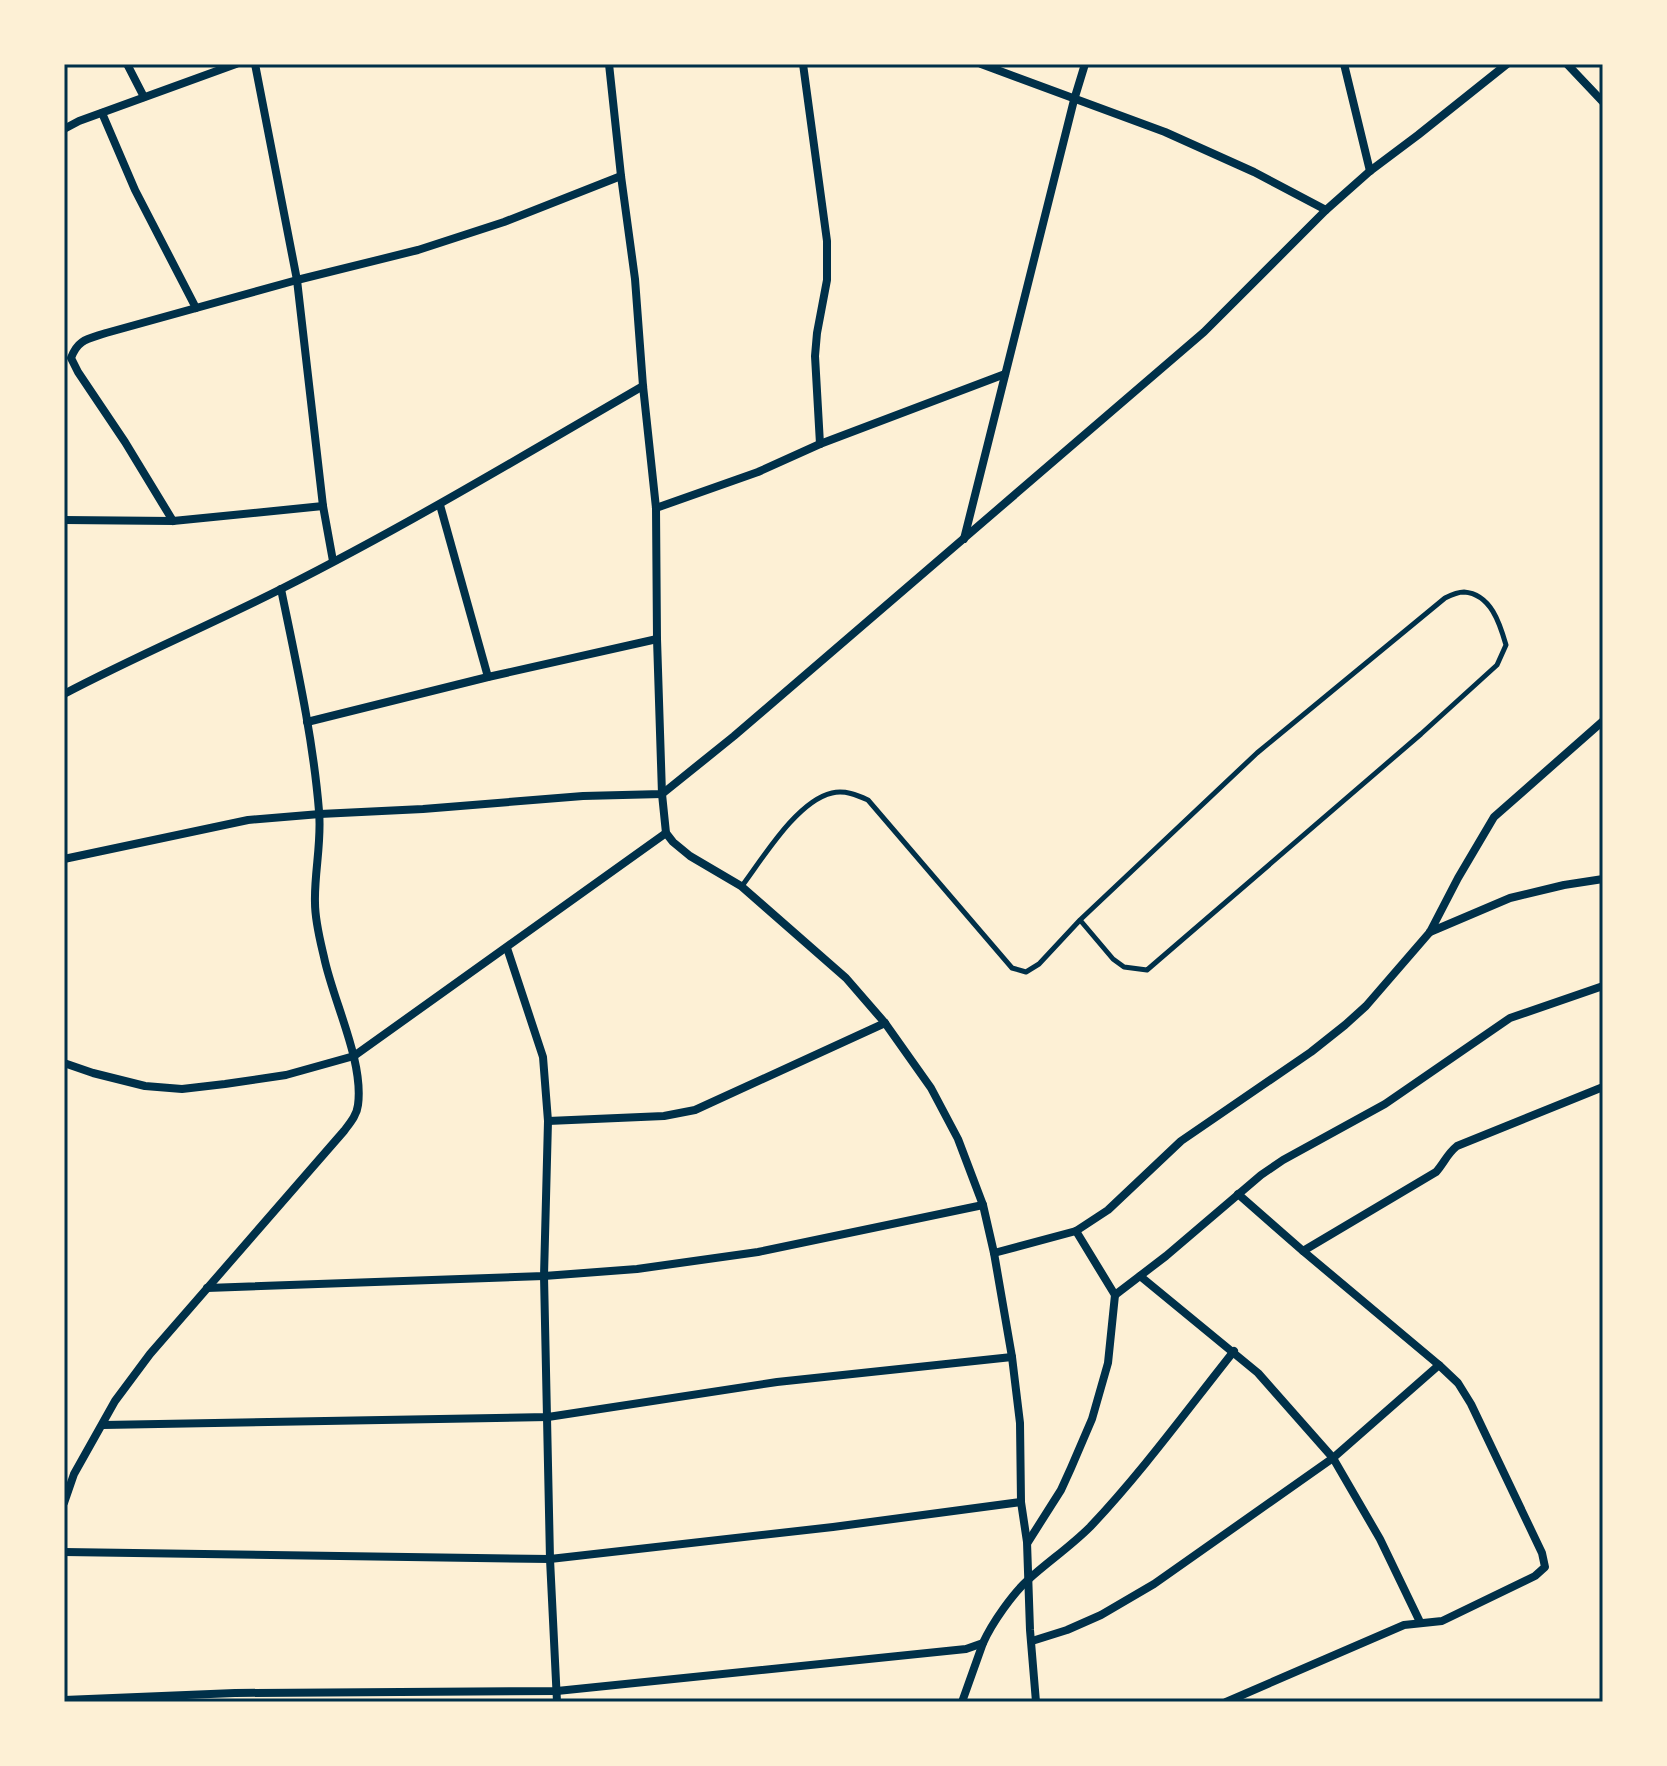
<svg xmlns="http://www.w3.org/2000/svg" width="1667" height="1766" viewBox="0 0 1667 1766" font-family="'IBM Plex Serif',serif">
  <rect width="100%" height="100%" fill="#fdf0d5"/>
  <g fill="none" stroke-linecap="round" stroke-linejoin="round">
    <path stroke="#003049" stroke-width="5" d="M 742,886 C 763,858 797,801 832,793 C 845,790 857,795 868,800 L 1012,968 L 1026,972 L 1039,964 L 1080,920 L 1257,753 L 1445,598 C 1451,595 1458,592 1464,592 C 1491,594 1500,624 1506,645 L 1497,665 L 1421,734 L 1147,970 L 1124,967 L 1113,959 L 1080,920"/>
    <g stroke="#003049" stroke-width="8">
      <path d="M 127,64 L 144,97"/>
      <path d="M 255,64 L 297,280 L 323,506 L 333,561"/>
      <path d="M 609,64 L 621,176 L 635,279 L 643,386 L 656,508 L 657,639 L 662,794 L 666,833 L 673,842 L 690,856 L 741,886 L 846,978 L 885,1023 L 931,1088 L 958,1139 L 983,1205 L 994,1253 L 1012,1357 L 1020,1423 L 1021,1502 L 1027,1542 L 1030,1630 L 1036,1702"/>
      <path d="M 803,64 L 827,241 L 827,280 L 817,333 L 815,356 L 820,444"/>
      <path d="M 981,64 L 1165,132 L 1254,172 L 1326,210"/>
      <path d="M 1344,64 L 1370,171"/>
      <path d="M 1567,64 L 1603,102"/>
      <path d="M 102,113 L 135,190 L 196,308"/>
      <path d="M 64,129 L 79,121 L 236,64"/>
      <path d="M 440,505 L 488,677"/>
      <path d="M 656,508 L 758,472 L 820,444 L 1005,374"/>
      <path d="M 64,520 L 173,521 L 323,506"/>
      <path d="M 173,521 L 125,442 L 78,372 L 71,358 C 78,339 88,339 106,333 L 297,280 L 418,250 L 504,222 L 621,176"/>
      <path d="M 964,539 L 1074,100 L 1085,64"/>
      <path d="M 64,694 C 136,656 210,625 283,588 C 406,526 524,455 643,386"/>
      <path d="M 307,722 L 488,677 L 657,639"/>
      <path d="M 64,859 L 248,820 L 320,814 L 423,809 L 583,796 L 662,794 L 734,736 L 1204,332 L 1326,210 L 1370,171 L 1418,135 L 1507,64"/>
      <path d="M 1430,932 L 1510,898 L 1564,885 L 1603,879"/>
      <path d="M 507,948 L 543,1057 L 548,1121 L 544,1276 L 550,1559 L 557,1702"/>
      <path d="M 64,1063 L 93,1073 L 145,1086 L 182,1089 L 225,1084 L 286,1075 L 354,1056 L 666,833"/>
      <path d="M 548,1121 L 664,1116 L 695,1110 L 885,1023"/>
      <path d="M 1303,1251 L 1436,1172 C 1444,1163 1447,1154 1457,1146 L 1603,1087"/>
      <path d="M 994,1253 L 1076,1231 L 1108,1210 L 1181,1141 L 1311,1052 L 1345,1025 L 1366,1006 L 1430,932 L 1458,878 L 1494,817 L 1603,721"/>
      <path d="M 1140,1276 L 1258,1373 L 1333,1458 L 1380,1539 L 1420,1622"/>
      <path d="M 207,1288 L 544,1276 L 637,1269 L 758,1252 L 983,1205"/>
      <path d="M 1115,1295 L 1166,1256 L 1261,1175 L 1283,1160 L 1385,1104 L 1510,1018 L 1603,986"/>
      <path d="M 103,1425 L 548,1417 L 777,1382 L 1012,1357"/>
      <path d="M 64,1503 L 74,1474 L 115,1401 L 150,1354 L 344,1131 C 350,1123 357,1115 358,1105 C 364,1061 333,1001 324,957 C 320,940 315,921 315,903 C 314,873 322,842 319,811 C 313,737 296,662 281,589"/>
      <path d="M 1028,1542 L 1061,1490 L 1071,1468 L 1092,1419 L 1108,1363 L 1115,1295 L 1076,1231"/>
      <path d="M 64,1552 L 550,1559 L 833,1527 L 1021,1502"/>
      <path d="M 1032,1641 L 1067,1630 L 1101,1615 L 1154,1584 L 1333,1458 L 1439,1365"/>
      <path d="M 64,1700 L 235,1693 L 557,1691 L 966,1649 L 983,1643 C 992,1623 1013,1593 1029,1579 C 1049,1561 1071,1546 1090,1527 C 1142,1472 1187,1410 1234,1351"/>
      <path d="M 962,1702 L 983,1643"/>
      <path d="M 1226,1702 L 1404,1625 L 1442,1621 L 1535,1576 L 1545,1567 L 1542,1553 L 1471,1404 L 1458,1383 L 1439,1365 L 1303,1251 L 1238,1194"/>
    </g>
  </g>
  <rect width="1667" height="1766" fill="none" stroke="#fdf0d5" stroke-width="132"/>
  <rect x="66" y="66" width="1535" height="1634" fill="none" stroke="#003049" stroke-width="3"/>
</svg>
